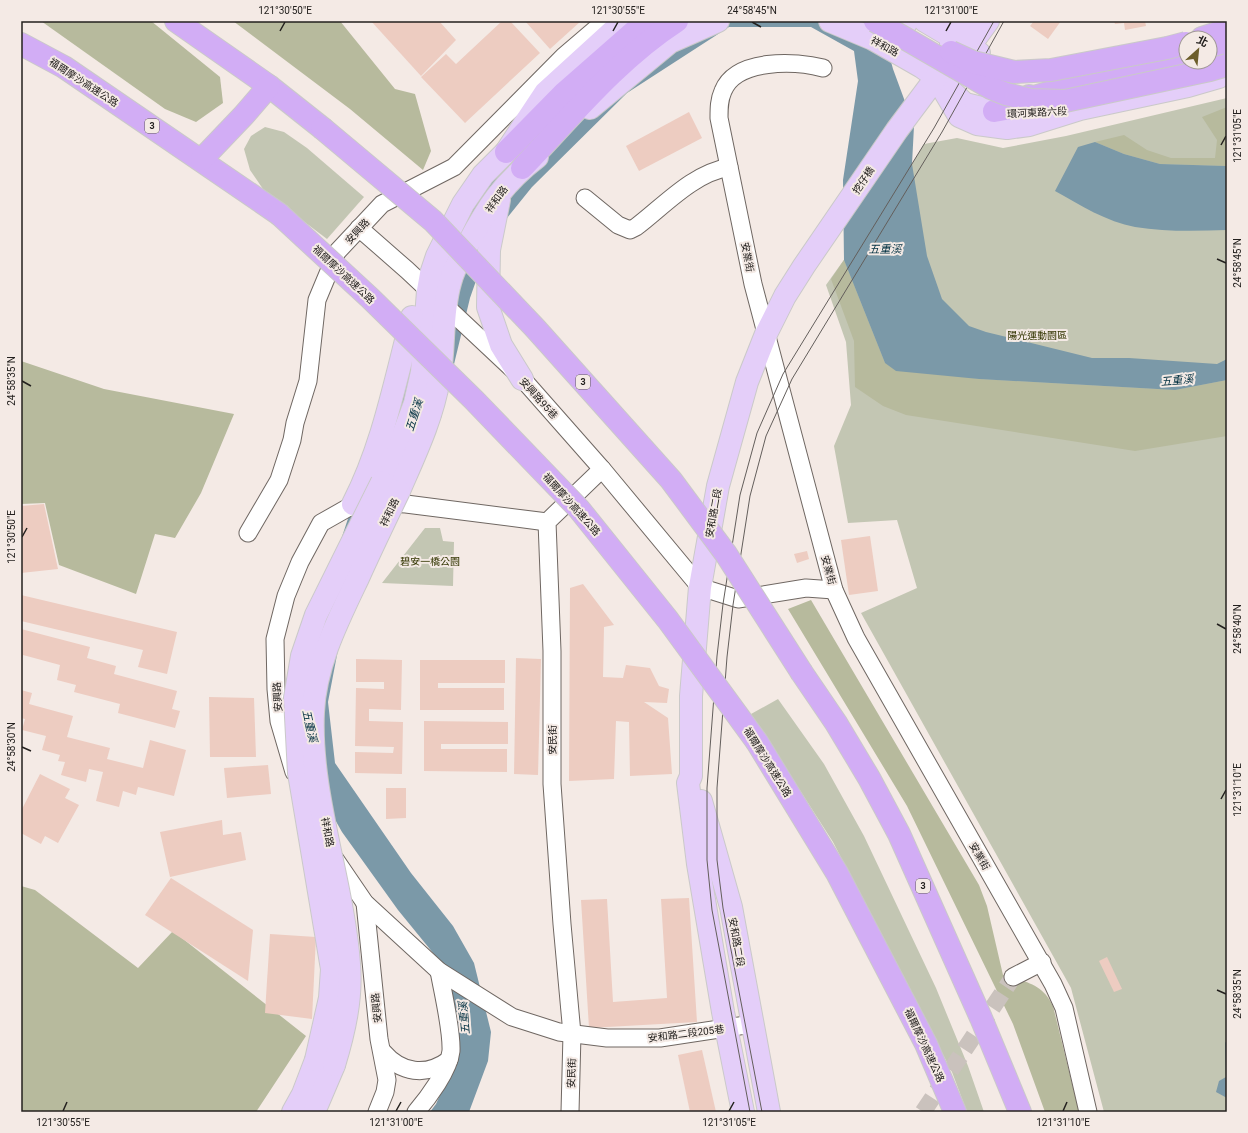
<svg xmlns="http://www.w3.org/2000/svg" width="1248" height="1133" viewBox="0 0 1248 1133" font-family="Roboto,'Noto Sans TC',sans-serif">
  <rect width="100%" height="100%" fill="#f4eae5"/>
  <g fill="#c3c6b3">
    <path d="M 1227,98 L 1227,1112 L 1104,1112 L 1071,988 L 861,613 L 917,588 L 897,520 L 848,523 L 834,446 L 851,405 L 846,342 L 826,285 L 912,164 L 924,144 L 957,138 L 1003,148 L 1066,136 Z"/>
    <path d="M 265,127 L 284,132 L 307,148 L 364,197 L 327,239 L 265,192 L 250,170 L 244,149 L 251,136 Z"/>
    <path d="M 425,528 L 440,528 L 443,541 L 454,542 L 453,586 L 382,583 Z"/>
    <path d="M 778,699 L 824,764 L 864,836 L 936,988 L 968,1066 L 984,1112 L 967,1112 L 952,1072 L 833,842 L 751,714 Z"/>
  </g>
  <g fill="#b7ba9d">
    <path d="M 41,21 L 151,21 L 220,77 L 223,103 L 196,122 L 165,109 Z"/>
    <path d="M 233,21 L 340,21 L 395,89 L 415,94 L 431,151 L 423,170 L 350,109 Z"/>
    <path d="M 1227,107 L 1226,166 L 1160,164 L 1124,154 L 1095,142 L 1124,135 L 1147,150 L 1171,158 L 1215,158 L 1217,140 L 1202,117 Z"/>
    <path d="M 844,260 L 885,363 L 979,379 L 1175,390 L 1227,380 L 1227,436 L 1135,451 L 906,415 L 883,406 L 855,387 L 854,341 L 831,279 Z"/>
    <path d="M 21,361 L 104,389 L 234,414 L 201,493 L 175,538 L 155,534 L 136,594 L 59,565 L 45,503 L 21,504 Z"/>
    <path d="M 811,600 L 979,885 L 987,906 L 1003,975 C 1025,982 1042,983 1053,1006 L 1079,1112 L 1045,1112 L 1013,1024 L 907,806 L 788,609 Z"/>
    <path d="M 21,886 L 35,890 L 138,968 L 173,931 L 306,1036 L 256,1112 L 21,1112 Z"/>
  </g>
  <g fill="#7b99a8">
    <path d="M 642,21 L 880,21 L 893,69 L 914,126 L 912,164 L 927,256 L 942,299 L 969,326 L 986,332 L 1092,358 L 1129,358 L 1217,364 L 1227,359 L 1227,380 L 1175,390 L 979,379 L 896,371 L 885,363 L 844,260 L 843,180 L 858,81 L 854,51 L 811,27 L 729,27 L 627,93 L 532,187 L 491,238 L 470,298 L 441,418 L 414,484 L 341,634 L 328,702 L 335,763 L 411,873 L 453,926 L 474,963 L 491,1032 L 488,1061 L 469,1112 L 430,1112 L 436,1104 L 448,1077 L 438,959 L 398,910 L 342,832 L 302,761 L 334,561 L 434,258 L 493,180 Z"/>
    <path d="M 1095,142 L 1124,154 L 1160,164 L 1226,166 L 1227,157 L 1227,230 C 1197,231 1165,232 1135,227 C 1107,222 1080,205 1055,191 L 1078,147 Z"/>
    <path d="M 1227,1040 L 1227,1098 L 1216,1092 L 1219,1081 L 1226,1077 L 1225,1043 Z"/>
  </g>
  <g fill="#edccc1">
    <path d="M 371,21 L 439,21 L 456,40 L 421,76 Z"/>
    <path d="M 502,21 L 510,21 L 540,53 L 465,123 L 421,77 L 446,54 L 456,64 Z"/>
    <path d="M 525,21 L 581,21 L 550,49 Z"/>
    <path d="M 1034,21 L 1061,21 L 1048,39 L 1030,26 Z"/>
    <path d="M 1114,21 L 1145,21 L 1146,26 L 1125,30 L 1124,23 L 1115,24 Z"/>
    <path d="M 689,112 L 702,138 L 639,171 L 626,146 Z"/>
    <path d="M 44,504 L 58,569 L 21,573 L 21,506 Z"/>
    <path d="M 870,536 L 878,591 L 849,595 L 841,540 Z"/>
    <path d="M 807,551 L 809,559 L 797,563 L 794,554 Z"/>
    <path d="M 583,584 L 614,625 L 604,627 L 603,677 L 623,678 L 626,665 L 650,668 L 659,686 L 669,689 L 667,703 L 644,702 L 668,718 L 672,774 L 630,776 L 629,722 L 616,721 L 614,779 L 569,781 L 570,588 Z"/>
    <path d="M 21,595 L 177,632 L 167,674 L 138,667 L 143,650 L 21,621 Z"/>
    <path d="M 21,629 L 90,647 L 87,658 L 116,666 L 114,674 L 177,691 L 172,709 L 180,711 L 175,728 L 118,713 L 120,704 L 74,692 L 76,685 L 57,680 L 60,665 L 23,655 L 21,662 Z"/>
    <path d="M 516,658 L 541,659 L 538,775 L 514,774 Z"/>
    <path d="M 356,659 L 402,660 L 401,710 L 369,709 L 369,721 L 403,722 L 402,774 L 355,773 L 355,752 L 393,753 L 394,747 L 355,746 L 356,688 L 384,689 L 384,682 L 356,682 Z"/>
    <path d="M 420,660 L 505,660 L 505,683 L 438,683 L 438,688 L 504,688 L 504,710 L 420,710 Z"/>
    <path d="M 21,690 L 32,693 L 29,704 L 73,716 L 67,737 L 110,748 L 107,759 L 143,768 L 150,740 L 186,750 L 174,796 L 138,787 L 136,795 L 123,791 L 119,807 L 96,801 L 103,772 L 89,769 L 86,782 L 61,775 L 65,762 L 58,761 L 60,755 L 42,750 L 46,736 L 22,730 L 25,719 L 21,718 Z"/>
    <path d="M 209,697 L 254,698 L 256,757 L 210,757 Z"/>
    <path d="M 424,721 L 508,722 L 508,744 L 441,744 L 441,749 L 507,749 L 507,772 L 424,771 Z"/>
    <path d="M 268,765 L 271,794 L 227,798 L 224,768 Z"/>
    <path d="M 40,774 L 70,789 L 65,798 L 79,805 L 58,843 L 45,836 L 41,844 L 21,833 L 21,811 Z"/>
    <path d="M 386,788 L 406,788 L 406,818 L 386,819 Z"/>
    <path d="M 222,820 L 223,835 L 241,832 L 246,860 L 170,877 L 160,832 Z"/>
    <path d="M 171,878 L 253,930 L 248,981 L 145,915 Z"/>
    <path d="M 689,898 L 697,1022 L 589,1028 L 581,900 L 607,899 L 613,1002 L 667,998 L 661,899 Z"/>
    <path d="M 270,934 L 316,937 L 312,1019 L 265,1013 Z"/>
    <path d="M 1107,957 L 1122,989 L 1114,992 L 1099,961 Z"/>
    <path d="M 702,1050 L 716,1112 L 690,1112 L 678,1055 Z"/>
  </g>
  <g fill="none" stroke-linecap="round" stroke-linejoin="round">
    <path stroke="#cac2bd" stroke-width="17" stroke-dasharray="17 8" stroke-linecap="butt" d="M 923,1112 L 1013,977"/>
    <g stroke="#6f6762" stroke-width="19">
      <g id="minor">
        <path d="M 823,68 C 796,61 736,58 723,91 C 719,100 719,108 719,118 L 753,284 L 834,590 L 856,638 L 1053,984 L 1064,1008 L 1088,1112"/>
        <path d="M 585,198 L 618,225 L 630,230 L 636,227 C 665,205 692,174 729,167"/>
        <path d="M 359,228 L 407,270 L 520,376 L 602,469 L 700,587 L 738,599 L 806,588 L 834,590"/>
        <path d="M 248,533 L 279,480 L 292,440 L 295,423 L 308,381 L 317,300 L 337,252 L 382,204 L 454,167 L 564,56 L 605,21"/>
        <path d="M 294,772 L 279,721 L 276,689 L 275,639 L 286,596 L 300,562 L 321,523 L 358,502 L 406,504 L 547,522"/>
        <path d="M 335,859 L 365,903 L 439,971 L 512,1017 L 559,1032 L 607,1038 L 660,1038 L 752,1024"/>
        <path d="M 365,903 L 379,1039 L 387,1080 L 385,1092 L 377,1112"/>
        <path d="M 1013,977 L 1042,962"/>
        <path d="M 383,1052 C 401,1073 426,1077 449,1060"/>
        <path d="M 416,1112 C 428,1098 449,1070 451,1051 C 452,1030 443,993 439,971"/>
        <path d="M 570,1112 L 572,1034 L 562,924 L 552,784 L 552,651 L 547,522 L 602,469"/>
      </g>
    </g>
    <g stroke="#cac9c9" stroke-width="24">
      <g id="major">
        <path d="M 830,21 L 873,39 L 922,67 L 936,77 L 965,104 L 994,111 L 1006,115 L 1012,115"/>
        <path d="M 925,21 L 979,53"/>
        <path d="M 892,49 L 907,21"/>
        <path d="M 950,52 L 952,37 L 964,21"/>
        <path d="M 936,77 L 959,116 L 977,124 L 1007,128 L 1029,125 L 1080,109 L 1188,86 L 1219,77"/>
        <path d="M 590,108 L 670,42 L 718,21"/>
        <path d="M 499,200 L 489,250 L 488,307 L 501,345 L 522,379"/>
        <path d="M 382,482 L 405,430 L 415,403 L 422,372 L 428,291 L 431,274 L 437,256 L 463,204 L 483,175 L 506,152 L 545,93 L 624,21"/>
        <path d="M 399,491 C 415,454 432,419 439,379 C 445,348 441,314 450,283 C 453,269 461,257 468,244 C 487,208 503,183 537,157"/>
        <path d="M 353,504 C 383,446 395,381 412,317"/>
        <path d="M 701,801 L 731,907 L 769,1112"/>
        <path d="M 293,1112 L 303,1094 L 316,1060"/>
        <path d="M 314,1112 L 334,1065"/>
        <path d="M 743,1112 L 723,1012 L 698,864 L 688,783 L 691,776 L 691,696 L 700,587 L 718,486 L 747,382 L 766,334 L 785,296 L 804,266 L 897,130 L 950,59 L 969,47 L 988,21"/>
      </g>
    </g>
    <g stroke="#cac9c9" stroke-width="24">
      <g id="highway">
        <path d="M 176,21 L 269,86 L 322,128"/>
        <path d="M 1202,38 L 1227,30"/>
        <path d="M 21,44 L 64,67 L 279,214"/>
        <path d="M 1210,53 L 1227,46"/>
        <path d="M 1029,96 L 1034,97 L 1092,80 L 1186,59"/>
        <path d="M 994,111 L 1044,102"/>
        <path d="M 506,152 L 564,93 L 646,21"/>
        <path d="M 202,159 L 244,115 L 269,86"/>
        <path d="M 522,168 C 571,117 617,60 677,21"/>
        <path d="M 802,673 L 836,723 L 869,778 L 899,834 L 981,1018 L 1020,1112"/>
        <path d="M 757,742 L 837,873 L 926,1044 L 955,1112"/>
      </g>
    </g>
    <use href="#minor" stroke="#fff" stroke-width="17"/>
    <use href="#major" stroke="#e4cef9" stroke-width="22"/>
    <use href="#highway" stroke="#d2adf5" stroke-width="22"/>
    <g stroke="#635e5b" stroke-width="1">
      <path d="M 750,1112 L 712,910 L 707,860 L 707,788 L 717,656 L 723,604 L 740,495 L 757,433 L 783,374 L 934,128 L 994,21"/>
      <path d="M 762,1112 L 723,908 L 717,860 L 717,788 L 727,657 L 733,605 L 750,496 L 766,436 L 792,379 L 942,132 L 1004,21"/>
    </g>
    <g stroke="#cac9c9" stroke-width="24" stroke-linecap="butt">
      <g id="major-bridge">
        <path d="M 316,1060 L 330,998 L 332,969 L 299,773 L 295,698 L 302,656 L 316,615 L 382,482"/>
        <path d="M 334,1065 C 344,1032 352,998 349,964 C 343,881 309,795 313,712 C 315,665 338,620 358,578 C 371,549 385,520 399,491"/>
      </g>
    </g>
    <g stroke="#cac9c9" stroke-width="24" stroke-linecap="butt">
      <g id="highway-bridge">
        <path d="M 875,21 L 991,88 L 1006,94 L 1031,100 L 1065,101 L 1210,70 L 1227,65"/>
        <path d="M 951,52 L 973,62 L 1014,72 L 1051,70 L 1167,48 L 1186,43"/>
        <path d="M 322,128 L 433,221 L 535,328 L 671,480 L 726,554 L 802,673"/>
        <path d="M 279,214 L 370,298 L 474,400 L 579,509 L 668,620 L 757,742"/>
      </g>
    </g>
    <use href="#major-bridge" stroke="#e4cef9" stroke-width="22"/>
    <use href="#highway-bridge" stroke="#d2adf5" stroke-width="22"/>
  </g>
  <path fill="none" stroke="#23201e" stroke-width="1.5" d="M 752,22 L 761,27M 280,31 L 285,22M 613,31 L 618,22M 946,31 L 951,22M 1221,145 L 1226,136M 1217,259 L 1226,263M 22,381 L 31,386M 22,537 L 27,528M 1217,624 L 1226,629M 22,747 L 31,751M 1221,799 L 1226,790M 1217,990 L 1226,994M 63,1111 L 67,1102M 396,1111 L 401,1102M 729,1111 L 734,1102M 1063,1111 L 1067,1102"/>
  <g text-anchor="middle" stroke-width="4" stroke-linejoin="round" paint-order="stroke">
    <g fill="#f4eae5" stroke="#625d5a" stroke-width="1">
      <rect x="145" y="119" width="14" height="14" rx="3"/>
      <rect x="576" y="375" width="14" height="14" rx="3"/>
      <rect x="916" y="879" width="14" height="14" rx="3"/>
    </g>
    <g font-size="9" font-weight="bold" fill="#23201e">
      <text x="152" y="129">3</text>
      <text x="583" y="385">3</text>
      <text x="923" y="889">3</text>
    </g>
    <g font-size="10" fill="#23201e" stroke="#f4eae5">
      <text transform="translate(885 46) rotate(28)" y="4">祥和路</text>
      <text transform="translate(84 82) rotate(33)" y="4">福爾摩沙高速公路</text>
      <text transform="translate(1037 112) rotate(-3)" y="4">環河東路六段</text>
      <text transform="translate(863 180) rotate(-56)" y="4">挖仔橋</text>
      <text transform="translate(496 199) rotate(-54)" y="4">祥和路</text>
      <text transform="translate(357 231) rotate(-47)" y="4">安興路</text>
      <text transform="translate(748 257) rotate(79)" y="4">安業街</text>
      <text transform="translate(344 274) rotate(43)" y="4">福爾摩沙高速公路</text>
      <text transform="translate(539 398) rotate(48)" y="4">安興路95巷</text>
      <text transform="translate(572 504) rotate(48)" y="4">福爾摩沙高速公路</text>
      <text transform="translate(389 512) rotate(-64)" y="4">祥和路</text>
      <text transform="translate(713 513) rotate(-80)" y="4">安和路二段</text>
      <text transform="translate(829 570) rotate(75)" y="4">安業街</text>
      <text transform="translate(277 697) rotate(-94)" y="4">安興路</text>
      <text transform="translate(552 740) rotate(-90)" y="4">安民街</text>
      <text transform="translate(768 762) rotate(58)" y="4">福爾摩沙高速公路</text>
      <text transform="translate(328 832) rotate(79)" y="4">祥和路</text>
      <text transform="translate(980 856) rotate(60)" y="4">安業街</text>
      <text transform="translate(737 942) rotate(80)" y="4">安和路二段</text>
      <text transform="translate(376 1008) rotate(-96)" y="4">安興路</text>
      <text transform="translate(686 1033) rotate(-7)" y="4">安和路二段205巷</text>
      <text transform="translate(925 1045) rotate(65)" y="4">福爾摩沙高速公路</text>
      <text transform="translate(571 1073) rotate(-88)" y="4">安民街</text>
    </g>
    <g font-size="10" fill="#333602" stroke="#f4eae5">
      <text x="1037" y="339">陽光運動園區</text>
      <text x="430" y="565">碧安一橋公園</text>
    </g>
    <g font-size="11" font-style="italic" fill="#002f40" stroke="#f4eae5">
      <text x="885" y="253">五重溪</text>
      <text transform="translate(1177 380) rotate(-5)" y="4">五重溪</text>
      <text transform="translate(414 415) rotate(-72)" y="4">五重溪</text>
      <text transform="translate(310 726) rotate(77)" y="4">五重溪</text>
      <text transform="translate(464 1018) rotate(-95)" y="4">五重溪</text>
    </g>
  </g>
  <rect width="1248" height="1133" fill="none" stroke="#f4eae5" stroke-width="44"/>
  <g transform="translate(1198 50) rotate(27)"><circle r="19" fill="#f4eae5" stroke="#a09995"/>
  <path d="M0-3L7 15L0 10L-7 15Z" fill="#6d5e2b"/>
  <text y="-6" font-size="11" font-weight="bold" text-anchor="middle" fill="#23201e">北</text>
  </g>
  <rect x="22" y="22" width="1204" height="1089" fill="none" stroke="#23201e" stroke-width="1.5"/>
  <g font-size="10" text-anchor="middle" fill="#23201e">
    <text x="285" y="14">121°30'50"E</text>
    <text x="618" y="14">121°30'55"E</text>
    <text x="752" y="14">24°58'45"N</text>
    <text x="951" y="14">121°31'00"E</text>
    <text transform="translate(1237 136) rotate(-90)" y="4">121°31'05"E</text>
    <text transform="translate(1237 263) rotate(-90)" y="4">24°58'45"N</text>
    <text transform="translate(11 381) rotate(-90)" y="4">24°58'35"N</text>
    <text transform="translate(11 537) rotate(-90)" y="4">121°30'50"E</text>
    <text transform="translate(1237 629) rotate(-90)" y="4">24°58'40"N</text>
    <text transform="translate(11 747) rotate(-90)" y="4">24°58'30"N</text>
    <text transform="translate(1237 790) rotate(-90)" y="4">121°31'10"E</text>
    <text transform="translate(1237 994) rotate(-90)" y="4">24°58'35"N</text>
    <text x="63" y="1126">121°30'55"E</text>
    <text x="396" y="1126">121°31'00"E</text>
    <text x="729" y="1126">121°31'05"E</text>
    <text x="1063" y="1126">121°31'10"E</text>
  </g>
</svg>
